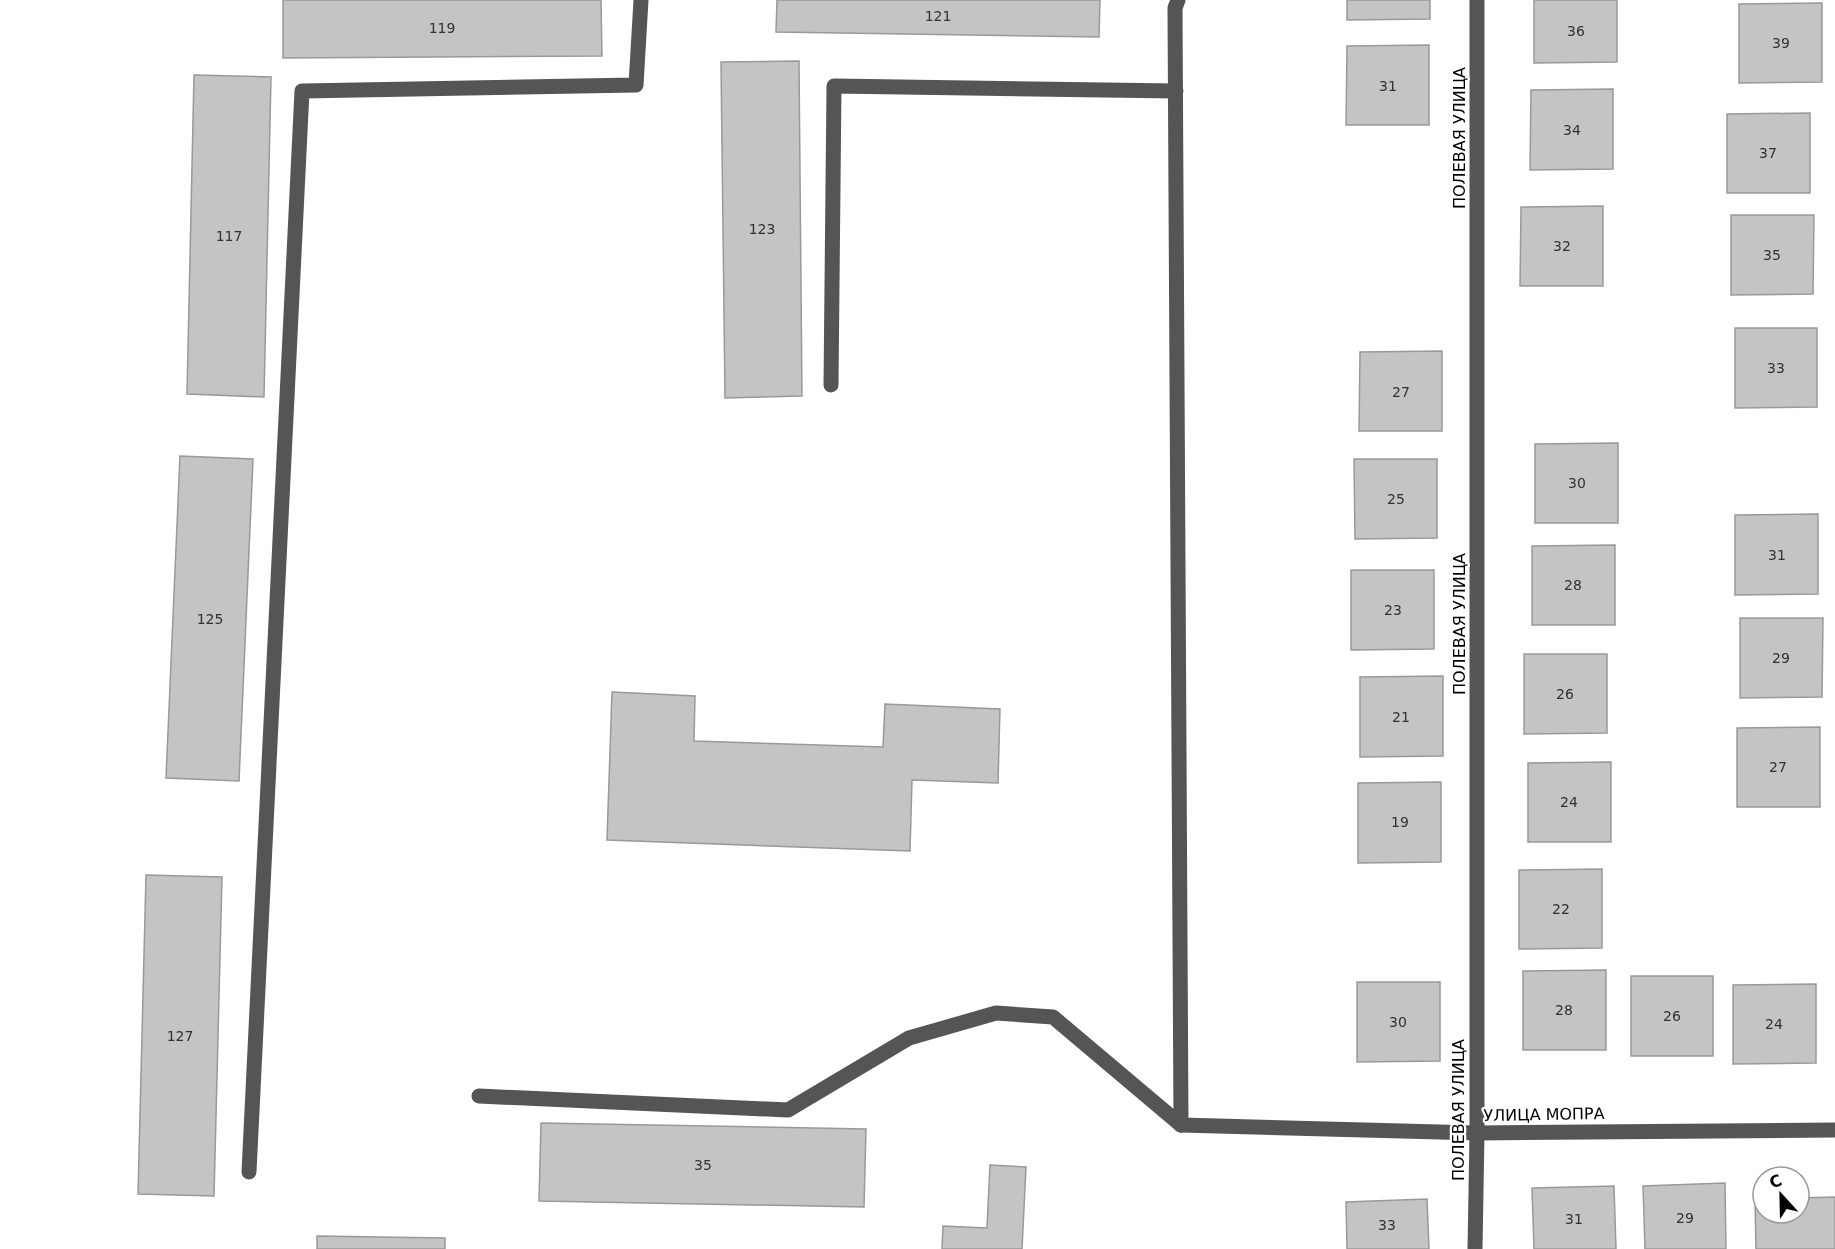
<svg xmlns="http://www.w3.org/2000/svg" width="1835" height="1249" viewBox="0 0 1835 1249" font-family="'DejaVu Sans',sans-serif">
  <rect width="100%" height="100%" fill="#fff"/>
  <g fill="#c4c4c4" stroke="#999" stroke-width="1.5">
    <path d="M 283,0 L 601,0 L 602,56 L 283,58 Z"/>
    <path d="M 777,0 L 1100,0 L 1099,37 L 776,32 Z"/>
    <path d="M 1347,0 L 1430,0 L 1430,19 L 1347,20 Z"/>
    <path d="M 1534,0 L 1617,0 L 1617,62 L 1534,63 Z"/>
    <path d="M 1822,3 L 1822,82 L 1739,83 L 1739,4 Z"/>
    <path d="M 1429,45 L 1429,125 L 1346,125 L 1347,46 Z"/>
    <path d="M 799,61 L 802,396 L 725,398 L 721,62 Z"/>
    <path d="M 194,75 L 271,77 L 264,397 L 187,394 Z"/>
    <path d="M 1613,89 L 1613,169 L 1530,170 L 1531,90 Z"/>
    <path d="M 1810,113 L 1810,193 L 1727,193 L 1727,114 Z"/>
    <path d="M 1603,206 L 1603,286 L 1520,286 L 1521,207 Z"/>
    <path d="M 1731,215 L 1814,215 L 1813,294 L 1731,295 Z"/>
    <path d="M 1735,328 L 1817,328 L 1817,407 L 1735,408 Z"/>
    <path d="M 1442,351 L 1442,431 L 1359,431 L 1360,352 Z"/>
    <path d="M 1618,443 L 1618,523 L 1535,523 L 1535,444 Z"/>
    <path d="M 180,456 L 253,459 L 239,781 L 166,778 Z"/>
    <path d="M 1354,459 L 1437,459 L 1437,538 L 1355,539 Z"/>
    <path d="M 1818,514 L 1818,594 L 1735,595 L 1735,515 Z"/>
    <path d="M 1615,545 L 1615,625 L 1532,625 L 1532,546 Z"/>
    <path d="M 1351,570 L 1434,570 L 1434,649 L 1351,650 Z"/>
    <path d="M 1740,618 L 1823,618 L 1822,697 L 1740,698 Z"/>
    <path d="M 1524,654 L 1607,654 L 1607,733 L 1524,734 Z"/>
    <path d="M 1443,676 L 1443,756 L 1360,757 L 1360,677 Z"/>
    <path d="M 612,692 L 695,696 L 694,741 L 883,747 L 885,704 L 1000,709 L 998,783 L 912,780 L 910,851 L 607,840 Z"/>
    <path d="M 1820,727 L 1820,807 L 1737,807 L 1737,728 Z"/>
    <path d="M 1611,762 L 1611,842 L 1528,842 L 1528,763 Z"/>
    <path d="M 1441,782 L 1441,862 L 1358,863 L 1358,783 Z"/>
    <path d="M 1602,869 L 1602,948 L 1519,949 L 1519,870 Z"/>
    <path d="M 146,875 L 222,877 L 214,1196 L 138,1194 Z"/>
    <path d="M 1606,970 L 1606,1050 L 1523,1050 L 1523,971 Z"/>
    <rect x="1631" y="976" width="82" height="80"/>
    <path d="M 1357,982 L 1440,982 L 1440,1061 L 1357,1062 Z"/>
    <path d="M 1816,984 L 1816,1063 L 1733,1064 L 1733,985 Z"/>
    <path d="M 541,1123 L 866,1129 L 864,1207 L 539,1201 Z"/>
    <path d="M 990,1165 L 1026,1167 L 1022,1249 L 942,1249 L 943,1226 L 987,1228 Z"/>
    <path d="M 1725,1183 L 1726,1249 L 1645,1249 L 1643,1186 Z"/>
    <path d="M 1614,1186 L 1616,1249 L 1534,1249 L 1532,1188 Z"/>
    <path d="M 1835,1197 L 1835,1249 L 1756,1249 L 1755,1199 L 1763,1199 L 1763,1213 L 1799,1213 L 1799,1198 Z"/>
    <path d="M 1427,1199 L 1429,1249 L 1347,1249 L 1346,1202 Z"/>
    <path d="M 317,1236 L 445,1238 L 445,1249 L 317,1249 Z"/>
  </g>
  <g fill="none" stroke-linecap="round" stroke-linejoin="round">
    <g stroke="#555" stroke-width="15">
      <path d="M 1178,0 L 1175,8 L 1181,1125"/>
      <path d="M 831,385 L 834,86 L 1176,91"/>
      <path d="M 479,1096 L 788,1110 L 909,1038 L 996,1013 L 1053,1017 L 1181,1125"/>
      <path d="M 1181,1125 L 1477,1133 L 1835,1130"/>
      <path d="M 249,1172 L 302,91 L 636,85 L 641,0"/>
      <path d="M 1475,1249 L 1477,1133 L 1477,0"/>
    </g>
  </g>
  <g text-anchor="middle" stroke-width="4.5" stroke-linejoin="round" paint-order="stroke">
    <g font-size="14" fill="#313131">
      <text x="938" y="21">121</text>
      <text x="442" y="33">119</text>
      <text x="1576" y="36">36</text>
      <text x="1781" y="48">39</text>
      <text x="1388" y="91">31</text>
      <text x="1572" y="135">34</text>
      <text x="1768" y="158">37</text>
      <text x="762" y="234">123</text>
      <text x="229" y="241">117</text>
      <text x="1562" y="251">32</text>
      <text x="1772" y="260">35</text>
      <text x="1776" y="373">33</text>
      <text x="1401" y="397">27</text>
      <text x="1577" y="488">30</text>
      <text x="1396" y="504">25</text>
      <text x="1777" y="560">31</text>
      <text x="1573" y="590">28</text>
      <text x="1393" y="615">23</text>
      <text x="210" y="624">125</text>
      <text x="1781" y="663">29</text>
      <text x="1565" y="699">26</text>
      <text x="1401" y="722">21</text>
      <text x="1778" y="772">27</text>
      <text x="1569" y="807">24</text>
      <text x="1400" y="827">19</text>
      <text x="1561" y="914">22</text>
      <text x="1564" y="1015">28</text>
      <text x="1672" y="1021">26</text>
      <text x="1398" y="1027">30</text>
      <text x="1774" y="1029">24</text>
      <text x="180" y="1041">127</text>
      <text x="703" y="1170">35</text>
      <text x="1685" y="1223">29</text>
      <text x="1574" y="1224">31</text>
      <text x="1387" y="1230">33</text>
    </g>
    <g font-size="16" fill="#000" stroke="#fff">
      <text transform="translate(1459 138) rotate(-90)" y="6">ПОЛЕВАЯ УЛИЦА</text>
      <text transform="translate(1459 624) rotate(-90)" y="6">ПОЛЕВАЯ УЛИЦА</text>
      <text transform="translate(1458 1110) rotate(-90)" y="6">ПОЛЕВАЯ УЛИЦА</text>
      <text transform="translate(1544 1114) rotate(-1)" y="6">УЛИЦА МОПРА</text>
    </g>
  </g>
  <g transform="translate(1781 1195) rotate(338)"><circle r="28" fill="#ffffff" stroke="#999999" stroke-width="1.5"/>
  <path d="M0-4.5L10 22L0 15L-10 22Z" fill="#000000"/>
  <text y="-9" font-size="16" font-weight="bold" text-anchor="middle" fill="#000000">С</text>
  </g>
</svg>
